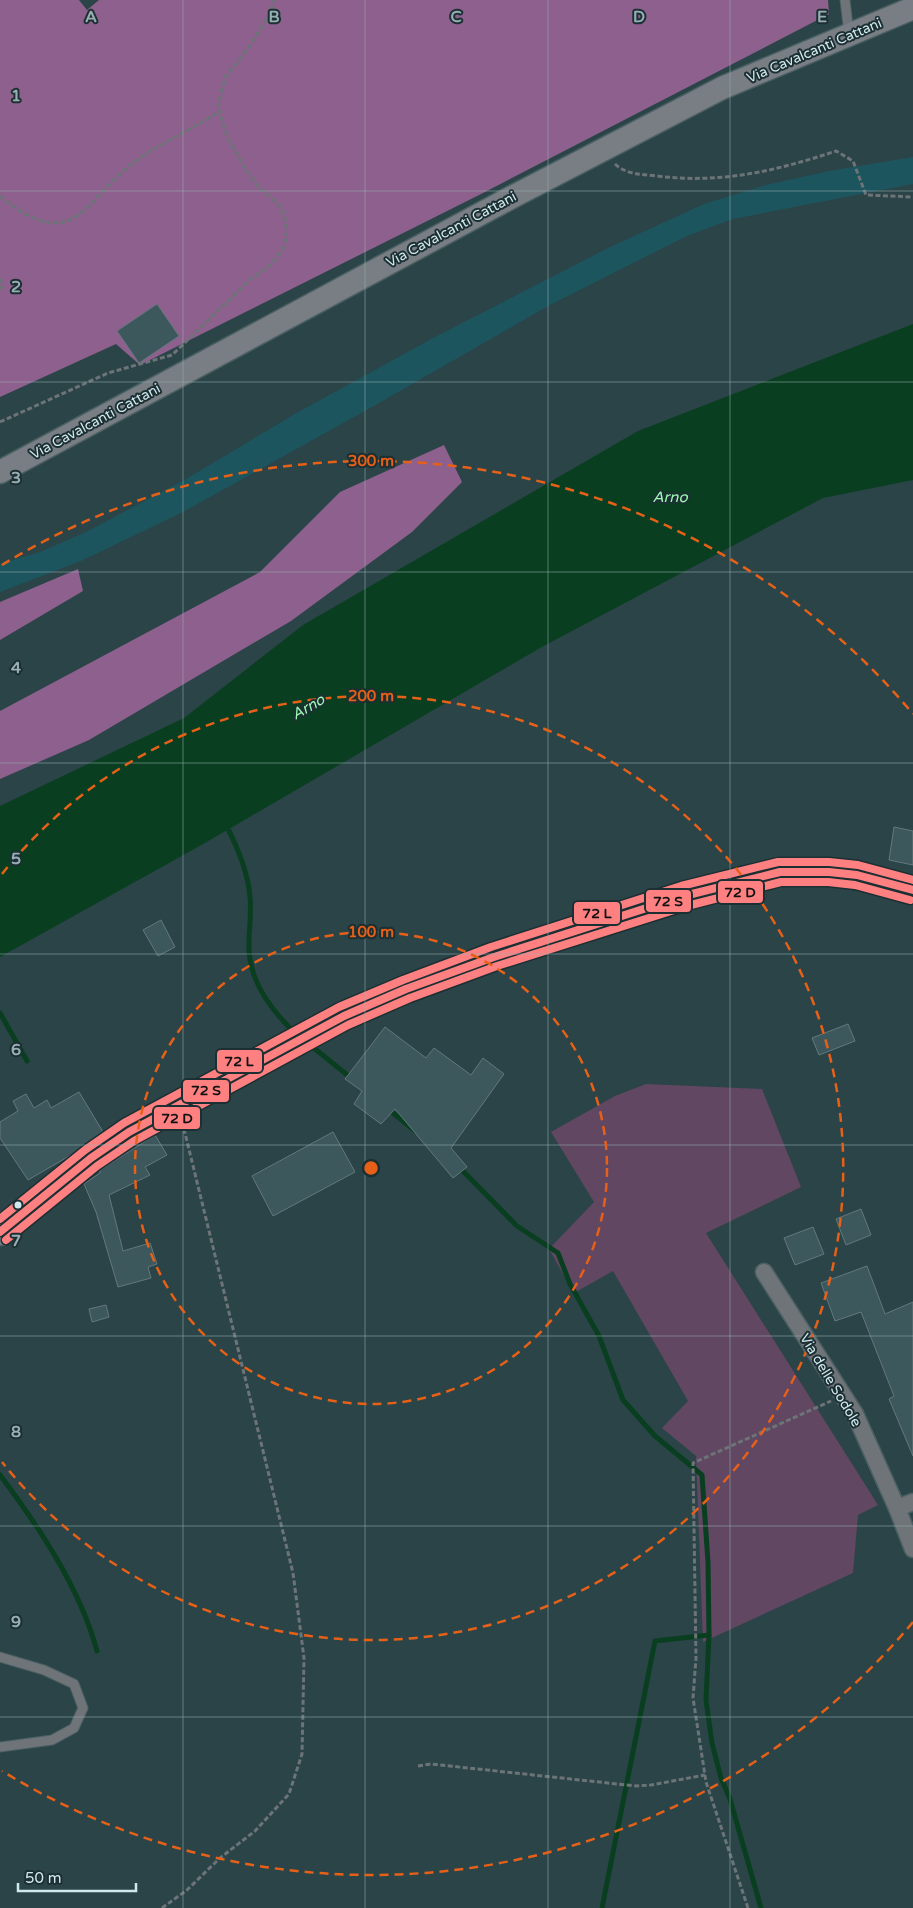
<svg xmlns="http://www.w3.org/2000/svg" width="913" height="1908" viewBox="0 0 913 1908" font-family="'Varela Round',sans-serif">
  <rect width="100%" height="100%" fill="#2b4448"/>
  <path fill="#1d555e" d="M 913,157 L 913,184 L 733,219 L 687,236 L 550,305 L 365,411 L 183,512 L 81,561 L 0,592 L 0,564 L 40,552 L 86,532 L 186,479 L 293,415 L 433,338 L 608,248 L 704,204 L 766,185 L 829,171 Z"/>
  <path fill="#614762" d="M 646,1084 L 762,1089 L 801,1187 L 706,1233 L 878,1505 L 858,1515 L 853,1573 L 703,1642 L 696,1456 L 662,1428 L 688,1401 L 613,1271 L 574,1293 L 549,1249 L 594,1202 L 551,1132 L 615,1096 Z"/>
  <g fill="#8e608d">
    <path d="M 0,0 L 79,0 L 87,10 L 99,0 L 828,0 L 829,14 L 483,193 L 140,365 L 116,344 L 0,397 Z"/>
    <path d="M 444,445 L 462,482 L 412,532 L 291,621 L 89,740 L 0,779 L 0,711 L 260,572 L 340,492 Z"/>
    <path d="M 78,569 L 83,591 L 0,640 L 0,602 Z"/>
  </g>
  <path fill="#093f20" d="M 913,324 L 913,480 L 823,498 L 540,648 L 205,843 L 0,957 L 0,806 L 184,718 L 303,625 L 638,431 Z"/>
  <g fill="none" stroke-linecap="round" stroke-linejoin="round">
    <g stroke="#093f20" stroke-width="5">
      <path d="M 226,825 C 238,848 248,872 250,897 C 252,915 248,933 249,951 C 251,984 272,1011 295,1033"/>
      <path d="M 0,1013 L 27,1061"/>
      <path d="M 309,1044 L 351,1078"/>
      <path d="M 387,1108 L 415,1131"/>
      <path d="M 458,1166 L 517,1226 L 558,1253 L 570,1284 L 599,1336 L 623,1400 L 655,1436 L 702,1475 L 708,1562 L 709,1635 L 706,1700 L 712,1743 L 721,1778 L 730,1799 L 761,1908"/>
      <path d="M 0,1475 C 39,1527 80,1588 97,1651"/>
      <path d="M 602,1908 L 655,1641 L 709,1635"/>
    </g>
  </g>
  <g fill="#3c585c" stroke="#64787c">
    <path d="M 157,304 L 179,336 L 139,363 L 117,331 Z"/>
    <path d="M 894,827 L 913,831 L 913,865 L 889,860 Z"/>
    <path d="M 161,920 L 175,947 L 158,956 L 143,930 Z"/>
    <path d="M 848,1024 L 855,1041 L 819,1055 L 812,1038 Z"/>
    <path d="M 385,1027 L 426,1058 L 434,1048 L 471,1075 L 483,1058 L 504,1074 L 451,1148 L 467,1167 L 453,1178 L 395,1109 L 381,1124 L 354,1104 L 362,1091 L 345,1079 Z"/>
    <path d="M 79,1092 L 103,1132 L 71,1155 L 28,1180 L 0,1138 L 0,1122 L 18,1111 L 13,1101 L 26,1094 L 34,1108 L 47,1100 L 51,1108 Z"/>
    <path d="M 333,1132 L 355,1172 L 273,1216 L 252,1176 Z"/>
    <path d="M 155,1135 L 167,1155 L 145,1167 L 150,1175 L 109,1195 L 123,1251 L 150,1243 L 157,1264 L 148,1267 L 151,1278 L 118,1287 L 96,1212 L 84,1184 L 100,1173 L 100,1170 Z"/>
    <path d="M 861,1209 L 871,1235 L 846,1245 L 836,1219 Z"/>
    <path d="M 813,1227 L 824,1254 L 795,1265 L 784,1238 Z"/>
    <path d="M 867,1266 L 885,1314 L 913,1302 L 913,1456 L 889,1399 L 894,1396 L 861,1312 L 835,1321 L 821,1283 Z"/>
    <path d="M 106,1305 L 109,1317 L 92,1322 L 89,1309 Z"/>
  </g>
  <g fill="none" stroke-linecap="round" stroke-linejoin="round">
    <g stroke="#4b6063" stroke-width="11">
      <g id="lane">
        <path d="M 845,0 L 849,34"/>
        <path d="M 0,1657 L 44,1670 L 74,1684 L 83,1708 L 74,1728 L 52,1740 L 0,1747"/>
      </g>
    </g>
    <g stroke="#4b6063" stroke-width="19">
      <g id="street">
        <path d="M 764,1272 L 855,1414 L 897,1508 L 913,1549"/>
        <path d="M 897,1508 L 913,1502"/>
      </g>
    </g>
    <g stroke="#4b6063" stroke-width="25">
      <path id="secondary" d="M 0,472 L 512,197 L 722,88 L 913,8"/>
    </g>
    <g stroke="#4b6063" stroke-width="29">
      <path id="primary" d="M 0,1232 L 91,1158 L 129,1132 L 344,1016 L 406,989 L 494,957 L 684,896 L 756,877 L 780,872 L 829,872 L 857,875 L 913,890"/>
    </g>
    <g stroke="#6c7478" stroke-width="3" stroke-dasharray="5 2.5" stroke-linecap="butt">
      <path d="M 615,164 C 627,175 641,174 657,176 C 721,184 776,171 836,151 L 853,161 L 866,195 L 913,197"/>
      <path d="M 0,196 C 77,259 83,197 140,158 C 166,140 195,128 220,111"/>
      <path d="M 0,278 L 2,285 L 0,292"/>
      <path d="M 0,422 L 108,373 L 172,355 L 251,279 L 272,264 L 284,247 L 287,231 L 284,214 L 278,204 L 256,184 L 245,168 L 227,137 L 218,105 L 225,78 L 251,44 L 270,13 L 274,0"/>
      <path d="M 418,1766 L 431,1764 L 636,1786 L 651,1785 L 705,1775"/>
      <path d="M 162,1908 L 187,1890 L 220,1858 L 255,1831 L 289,1794 L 302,1754 L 304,1658 L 293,1573 L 183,1125"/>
      <path d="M 748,1908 L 706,1782 L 693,1698 L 696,1658 L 693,1463 L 831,1401"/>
    </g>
    <use href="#lane" stroke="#6f7479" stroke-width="9"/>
    <use href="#street" stroke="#6f7479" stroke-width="16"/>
    <use href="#secondary" stroke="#787e84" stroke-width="22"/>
    <use href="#primary" stroke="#737c83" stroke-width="26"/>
    <g stroke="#1c2f33" stroke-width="11">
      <path id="bus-1" d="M 0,1232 L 91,1158 L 129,1132 L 344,1016 L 406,989 L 494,957 L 684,896 L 780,872 L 829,872 L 857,875 L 913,890"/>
    </g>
    <g stroke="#1c2f33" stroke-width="11">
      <path id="bus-2" d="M 6,1240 L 97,1166 L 134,1141 L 348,1025 L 410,998 L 497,966 L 687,906 L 781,882 L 828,882 L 855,885 L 910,900"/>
    </g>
    <g stroke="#1c2f33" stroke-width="11">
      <path id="bus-3" d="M 0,1219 L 85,1150 L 124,1123 L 339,1007 L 403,980 L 491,947 L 681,886 L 778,862 L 829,862 L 858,865 L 913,880"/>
    </g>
    <use href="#bus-1" stroke="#ff8081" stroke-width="8"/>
    <use href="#bus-2" stroke="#ff8081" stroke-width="8"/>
    <use href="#bus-3" stroke="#ff8081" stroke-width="8"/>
  </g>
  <path fill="none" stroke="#97afb4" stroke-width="1" stroke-opacity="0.55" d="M 183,0 L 183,1908M 365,0 L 365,1908M 548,0 L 548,1908M 730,0 L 730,1908M 0,191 L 913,191M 0,382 L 913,382M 0,572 L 913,572M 0,763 L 913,763M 0,954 L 913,954M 0,1145 L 913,1145M 0,1336 L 913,1336M 0,1526 L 913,1526M 0,1717 L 913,1717"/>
  <g fill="none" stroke="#e76017" stroke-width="2.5" stroke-dasharray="9 6">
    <circle cx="371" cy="1168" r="236"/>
    <path d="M2 874A472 472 0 1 1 2 1462"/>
    <path d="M913 1622A707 707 0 0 1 2 1771M2 565A707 707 0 0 1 913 714"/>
  </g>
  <circle fill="#d1e9ee" stroke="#1c2f33" stroke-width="2" cx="18" cy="1205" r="4.5"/>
  <g text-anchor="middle" stroke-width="4" stroke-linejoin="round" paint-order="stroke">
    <g font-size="14" fill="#d1e9ee" stroke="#1c2f33">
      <text transform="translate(814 50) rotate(-23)" y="5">Via Cavalcanti Cattani</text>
      <text transform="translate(451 229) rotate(-28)" y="5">Via Cavalcanti Cattani</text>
      <text transform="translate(95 421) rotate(-28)" y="5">Via Cavalcanti Cattani</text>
      <text transform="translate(831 1380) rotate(59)" y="5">Via delle Sodole</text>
    </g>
    <g font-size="15" font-style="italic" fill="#9cfab2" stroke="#1c2f33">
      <text x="670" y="502">Arno</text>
      <text transform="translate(308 707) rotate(-30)" y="5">Arno</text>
    </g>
  </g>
  <g font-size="16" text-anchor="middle" font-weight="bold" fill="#97afb4" stroke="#1c2f33" stroke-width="4" stroke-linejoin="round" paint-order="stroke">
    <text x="91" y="22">A</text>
    <text x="274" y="22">B</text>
    <text x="456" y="22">C</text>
    <text x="639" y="22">D</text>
    <text x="822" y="22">E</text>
    <text x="16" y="101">1</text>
    <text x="16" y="292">2</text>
    <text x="16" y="483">3</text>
    <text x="16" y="673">4</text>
    <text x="16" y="864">5</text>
    <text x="16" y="1055">6</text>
    <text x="16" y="1246">7</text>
    <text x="16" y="1437">8</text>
    <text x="16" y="1627">9</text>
  </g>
  <circle cx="371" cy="1168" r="8" fill="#e76017" stroke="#1c2f33" stroke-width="2.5"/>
  <g font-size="15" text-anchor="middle" font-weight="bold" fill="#e76017" stroke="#1c2f33" stroke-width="4" stroke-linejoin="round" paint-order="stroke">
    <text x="371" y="466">300 m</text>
    <text x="371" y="701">200 m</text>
    <text x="371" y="937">100 m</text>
  </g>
  <g stroke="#1c2f33" stroke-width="2">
    <rect x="717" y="880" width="47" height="24" rx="5" fill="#ff8081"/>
    <rect x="645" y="889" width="47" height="24" rx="5" fill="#ff8081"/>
    <rect x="573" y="901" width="48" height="24" rx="5" fill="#ff8081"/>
    <rect x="216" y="1049" width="47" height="24" rx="5" fill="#ff8081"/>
    <rect x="182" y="1079" width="48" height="24" rx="5" fill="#ff8081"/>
    <rect x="153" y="1106" width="48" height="24" rx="5" fill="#ff8081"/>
  </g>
  <g font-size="14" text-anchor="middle" font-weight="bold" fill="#111">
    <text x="740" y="897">72 D</text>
    <text x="668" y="906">72 S</text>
    <text x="597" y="918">72 L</text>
    <text x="239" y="1066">72 L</text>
    <text x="206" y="1095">72 S</text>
    <text x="177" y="1123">72 D</text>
  </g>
  <path d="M18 1883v8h118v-8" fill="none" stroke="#d1e9ee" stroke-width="2.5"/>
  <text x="25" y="1883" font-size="15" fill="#d1e9ee" stroke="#1c2f33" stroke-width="4" paint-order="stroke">50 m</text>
</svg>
